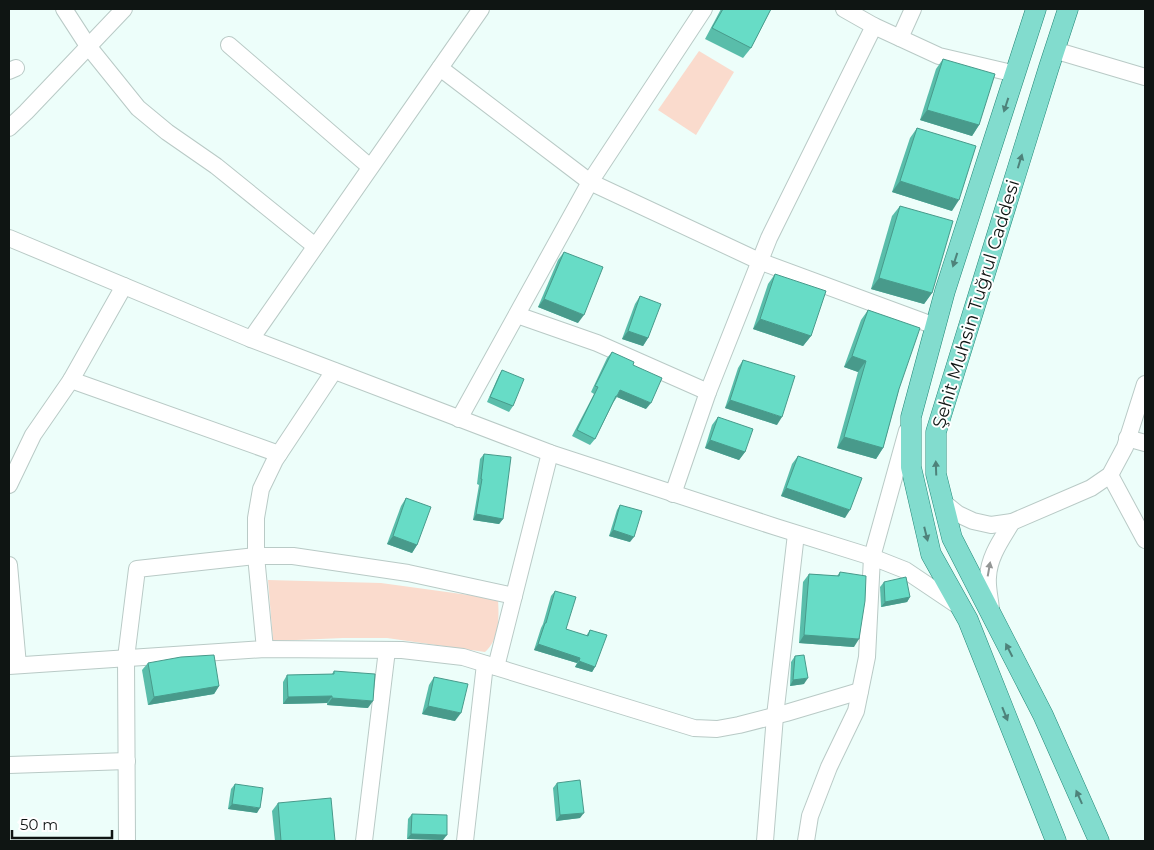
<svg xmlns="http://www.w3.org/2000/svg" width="1154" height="850" viewBox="0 0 1154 850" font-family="Montserrat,sans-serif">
  <rect width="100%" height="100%" fill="#edfefa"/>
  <g fill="#fadbcd">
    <path d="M 699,51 L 734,72 L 696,135 L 658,110 Z"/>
    <path d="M 268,580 L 381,583 L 498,599 C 499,617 500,639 485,652 L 387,638 L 343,638 L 273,641 Z"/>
  </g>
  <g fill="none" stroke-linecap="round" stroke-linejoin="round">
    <g stroke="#b9cac6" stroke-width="18">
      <g id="minor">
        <path d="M 64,9 L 88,46 L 138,108 L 167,132 L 216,166 L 315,246"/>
        <path d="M 844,9 L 874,26 L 939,56 L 1016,74"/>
        <path d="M 900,38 L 913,9"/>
        <path d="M 229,45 L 370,167"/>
        <path d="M 1054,50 L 1145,77"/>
        <path d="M 440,68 L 590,182 L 759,261 L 935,326"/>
        <path d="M 9,71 L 16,68"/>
        <path d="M 9,128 L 26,112 L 124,9"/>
        <path d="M 9,238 L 251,339 L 550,453 L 776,527 L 872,557 L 905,570 L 960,607"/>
        <path d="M 517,315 L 597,343 L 708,392"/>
        <path d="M 251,339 L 481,9"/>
        <path d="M 71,380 L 279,454"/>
        <path d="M 459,419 L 590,182 L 704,9"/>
        <path d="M 1127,438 L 1145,443"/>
        <path d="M 1110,475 L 1145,540"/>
        <path d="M 9,485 L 33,435 L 71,380 L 124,286"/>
        <path d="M 673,494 L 708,392 L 769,238 L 874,26"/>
        <path d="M 943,502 L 958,514 L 973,521 L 991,525 L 1012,522 L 1091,488 L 1110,475 L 1125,447 L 1145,384"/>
        <path d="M 9,565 L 18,665"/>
        <path d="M 991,609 C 990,598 987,587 988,577 C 989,556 1002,539 1012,522"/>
        <path d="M 265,649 L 256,556 L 256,518 L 261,489 L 275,460 L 334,371"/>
        <path d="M 9,666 L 265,649 L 402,650 L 463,657 L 694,728 L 717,729 L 739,725 L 786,713 L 860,691"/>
        <path d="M 496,667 L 550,453"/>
        <path d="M 9,765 L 127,761"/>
        <path d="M 127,841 L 126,658 L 137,569 L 256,556 L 293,556 L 408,573 L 514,596"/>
        <path d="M 364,841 L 387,650"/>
        <path d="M 465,841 L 485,664"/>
        <path d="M 765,841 L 775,716 L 796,534"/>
        <path d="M 806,841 L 810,816 L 829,767 L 856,711 L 867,657 L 872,557 L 907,431"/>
      </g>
    </g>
    <g stroke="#238777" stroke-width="21">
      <g id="major">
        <path d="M 1036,9 L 945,291 L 911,417 L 911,467 L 931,554 L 968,620 L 1056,841"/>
        <path d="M 1068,9 L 1049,67 L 936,432 L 936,474 L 952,538 L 1043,715 L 1099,841"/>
      </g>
    </g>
    <use href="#minor" stroke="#fff" stroke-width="16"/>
    <use href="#major" stroke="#82dcce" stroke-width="20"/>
  </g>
  <g fill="#59bdaa">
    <path d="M 721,9 L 771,9 L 751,48 L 743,58 L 705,39 Z"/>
    <path d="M 943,59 L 979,125 L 972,136 L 920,120 L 936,69 Z"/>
    <path d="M 917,128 L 952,211 L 892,192 L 910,138 Z"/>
    <path d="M 900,206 L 932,293 L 924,304 L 871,289 L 892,216 Z"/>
    <path d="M 564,252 L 578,323 L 538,307 L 558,260 Z"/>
    <path d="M 775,274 L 811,336 L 803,346 L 753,329 L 768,284 Z"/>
    <path d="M 640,296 L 648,338 L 643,346 L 622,339 L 635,304 Z"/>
    <path d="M 868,310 L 899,389 L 883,448 L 876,459 L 837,448 L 858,372 L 844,367 L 861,320 Z"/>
    <path d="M 612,352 L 633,365 L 646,409 L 617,397 L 613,403 L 595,439 L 590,445 L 572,436 L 594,394 L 591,392 L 607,358 Z"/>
    <path d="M 743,360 L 777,425 L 725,408 L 738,368 Z"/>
    <path d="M 502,370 L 513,406 L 509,412 L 487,402 L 499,375 Z"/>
    <path d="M 718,417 L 745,452 L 739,460 L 705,448 L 712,425 Z"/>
    <path d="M 484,454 L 503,519 L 499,524 L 473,520 L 479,485 L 477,484 L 480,459 Z"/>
    <path d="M 798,456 L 845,518 L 781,496 L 792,464 Z"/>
    <path d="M 406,498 L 417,545 L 412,553 L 387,544 L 401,506 Z"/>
    <path d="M 620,505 L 630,542 L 609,536 L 617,510 Z"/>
    <path d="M 840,572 L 854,647 L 799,643 L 803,582 L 809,574 L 837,576 Z"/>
    <path d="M 884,582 L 910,597 L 907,602 L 881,607 L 880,587 Z"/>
    <path d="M 555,591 L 566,629 L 586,636 L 590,630 L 595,667 L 592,672 L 575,667 L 577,663 L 534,650 L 541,628 L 543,624 L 551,596 Z"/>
    <path d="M 795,656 L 804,684 L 790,686 L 791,662 Z"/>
    <path d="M 148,663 L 219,686 L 214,694 L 148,705 L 142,670 Z"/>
    <path d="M 334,671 L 368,708 L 327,705 L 327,703 L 283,704 L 283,682 L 287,675 L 332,674 Z"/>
    <path d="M 434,677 L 455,721 L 422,714 L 429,685 Z"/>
    <path d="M 557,783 L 580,818 L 556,821 L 553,788 Z"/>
    <path d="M 235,784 L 257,813 L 228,809 L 231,789 Z"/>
    <path d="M 278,803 L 335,841 L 275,841 L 272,811 Z"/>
    <path d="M 412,814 L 443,840 L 407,839 L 408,819 Z"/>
  </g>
  <g fill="#489a8b">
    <path d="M 927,110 L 979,125 L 972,136 L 920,120 Z"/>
    <path d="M 900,181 L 959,200 L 952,211 L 892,192 Z"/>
    <path d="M 879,278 L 932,293 L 924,304 L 871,289 Z"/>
    <path d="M 544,299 L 584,315 L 578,323 L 538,307 Z"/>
    <path d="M 760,319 L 811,336 L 803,346 L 753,329 Z"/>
    <path d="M 628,331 L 648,338 L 643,346 L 622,339 Z"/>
    <path d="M 852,356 L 866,361 L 858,372 L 844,367 Z"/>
    <path d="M 620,390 L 651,403 L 646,409 L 617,397 Z"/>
    <path d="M 730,400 L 782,417 L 777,425 L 725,408 Z"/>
    <path d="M 844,437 L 883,448 L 876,459 L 837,448 Z"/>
    <path d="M 710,440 L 745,452 L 739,460 L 705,448 Z"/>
    <path d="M 786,488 L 850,510 L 845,518 L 781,496 Z"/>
    <path d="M 476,514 L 503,519 L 499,524 L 473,520 Z"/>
    <path d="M 613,530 L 634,537 L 630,542 L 609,536 Z"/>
    <path d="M 393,536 L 417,545 L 412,553 L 387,544 Z"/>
    <path d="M 910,597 L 907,602 L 881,607 L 885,602 Z"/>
    <path d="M 804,635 L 859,639 L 854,647 L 799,643 Z"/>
    <path d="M 538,644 L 580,658 L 577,663 L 534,650 Z"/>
    <path d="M 579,661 L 595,667 L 592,672 L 575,667 Z"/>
    <path d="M 808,678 L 804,684 L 790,686 L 793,680 Z"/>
    <path d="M 219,686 L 214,694 L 148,705 L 154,697 Z"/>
    <path d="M 332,696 L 327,703 L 283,704 L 288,697 Z"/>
    <path d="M 332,698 L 373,701 L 368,708 L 327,705 Z"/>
    <path d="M 428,706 L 461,713 L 455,721 L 422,714 Z"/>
    <path d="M 232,804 L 260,808 L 257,813 L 228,809 Z"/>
    <path d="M 584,813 L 580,818 L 556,821 L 560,815 Z"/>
    <path d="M 411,834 L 447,835 L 443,840 L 407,839 Z"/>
  </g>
  <g fill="#67dcc6" stroke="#489a8b">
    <path d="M 723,9 L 771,9 L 751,48 L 712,28 Z"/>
    <path d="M 943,59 L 995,74 L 979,125 L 927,110 Z"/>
    <path d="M 917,128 L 976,146 L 959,200 L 900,181 Z"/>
    <path d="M 900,206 L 953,221 L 932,293 L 879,278 Z"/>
    <path d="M 564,252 L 603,267 L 584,315 L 544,299 Z"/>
    <path d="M 775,274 L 826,291 L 811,336 L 760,319 Z"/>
    <path d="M 640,296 L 661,304 L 648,338 L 628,331 Z"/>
    <path d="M 868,310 L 920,328 L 899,389 L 883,448 L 844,437 L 866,361 L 852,356 Z"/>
    <path d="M 612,352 L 634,362 L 633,365 L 662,378 L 651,403 L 620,390 L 617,396 L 616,396 L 595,439 L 577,430 L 598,387 L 595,386 Z"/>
    <path d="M 743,360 L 795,376 L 782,417 L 730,400 Z"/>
    <path d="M 502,370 L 524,379 L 513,406 L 490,397 Z"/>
    <path d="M 718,417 L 753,429 L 745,452 L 710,440 Z"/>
    <path d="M 484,454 L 511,457 L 503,519 L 476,514 L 482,479 L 481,479 Z"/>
    <path d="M 798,456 L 862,478 L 850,510 L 786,488 Z"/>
    <path d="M 406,498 L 431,507 L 417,545 L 393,536 Z"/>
    <path d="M 620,505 L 642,511 L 634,537 L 613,530 Z"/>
    <path d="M 840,572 L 866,576 L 865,601 L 859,639 L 804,635 L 809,574 L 839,576 Z"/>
    <path d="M 906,577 L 910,597 L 885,602 L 884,582 Z"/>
    <path d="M 555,591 L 576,597 L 566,629 L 588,636 L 590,630 L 607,635 L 595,667 L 579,661 L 580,658 L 538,644 L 545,623 L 546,623 Z"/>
    <path d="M 214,655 L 219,686 L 154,697 L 148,663 L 181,657 Z"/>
    <path d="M 804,655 L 808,678 L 793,680 L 795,656 Z"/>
    <path d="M 334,671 L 375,674 L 373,701 L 332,698 L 332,696 L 288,697 L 287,675 L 334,674 Z"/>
    <path d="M 434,677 L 468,684 L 461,713 L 428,706 Z"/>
    <path d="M 580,780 L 584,813 L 560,815 L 557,783 Z"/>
    <path d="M 235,784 L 263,788 L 260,808 L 232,804 Z"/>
    <path d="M 331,798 L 335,841 L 281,841 L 278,803 Z"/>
    <path d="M 412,814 L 447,815 L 447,835 L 411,834 Z"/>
  </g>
  <defs><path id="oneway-solid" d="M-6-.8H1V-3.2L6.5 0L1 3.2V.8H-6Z" transform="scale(1.25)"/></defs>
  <g fill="#4e827a">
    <use href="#oneway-solid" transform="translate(1006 105) rotate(108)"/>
    <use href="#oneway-solid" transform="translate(1020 161) rotate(-73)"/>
    <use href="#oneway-solid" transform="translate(955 260) rotate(108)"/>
    <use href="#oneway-solid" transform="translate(936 468) rotate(-92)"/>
    <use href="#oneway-solid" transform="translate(926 534) rotate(76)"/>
    <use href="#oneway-solid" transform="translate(1009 650) rotate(-117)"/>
    <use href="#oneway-solid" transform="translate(1005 714) rotate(68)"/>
    <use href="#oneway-solid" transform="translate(1079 797) rotate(-114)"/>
  </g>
  <use fill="#939695" href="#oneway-solid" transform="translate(989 569) rotate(-80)"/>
  <g text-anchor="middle" stroke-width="4" stroke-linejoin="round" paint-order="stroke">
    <g font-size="18" fill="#0f1513" stroke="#fff">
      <text transform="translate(976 304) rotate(-73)" y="6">Şehit Muhsin Tuğrul Caddesi</text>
    </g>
  </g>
  <rect width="1154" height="850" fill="none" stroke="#0f1513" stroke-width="20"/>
  <path d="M12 830v8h100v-8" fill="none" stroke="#0f1513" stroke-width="2.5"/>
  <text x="20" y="830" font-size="15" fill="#0f1513" stroke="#ffffff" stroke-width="4" paint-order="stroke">50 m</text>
</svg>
